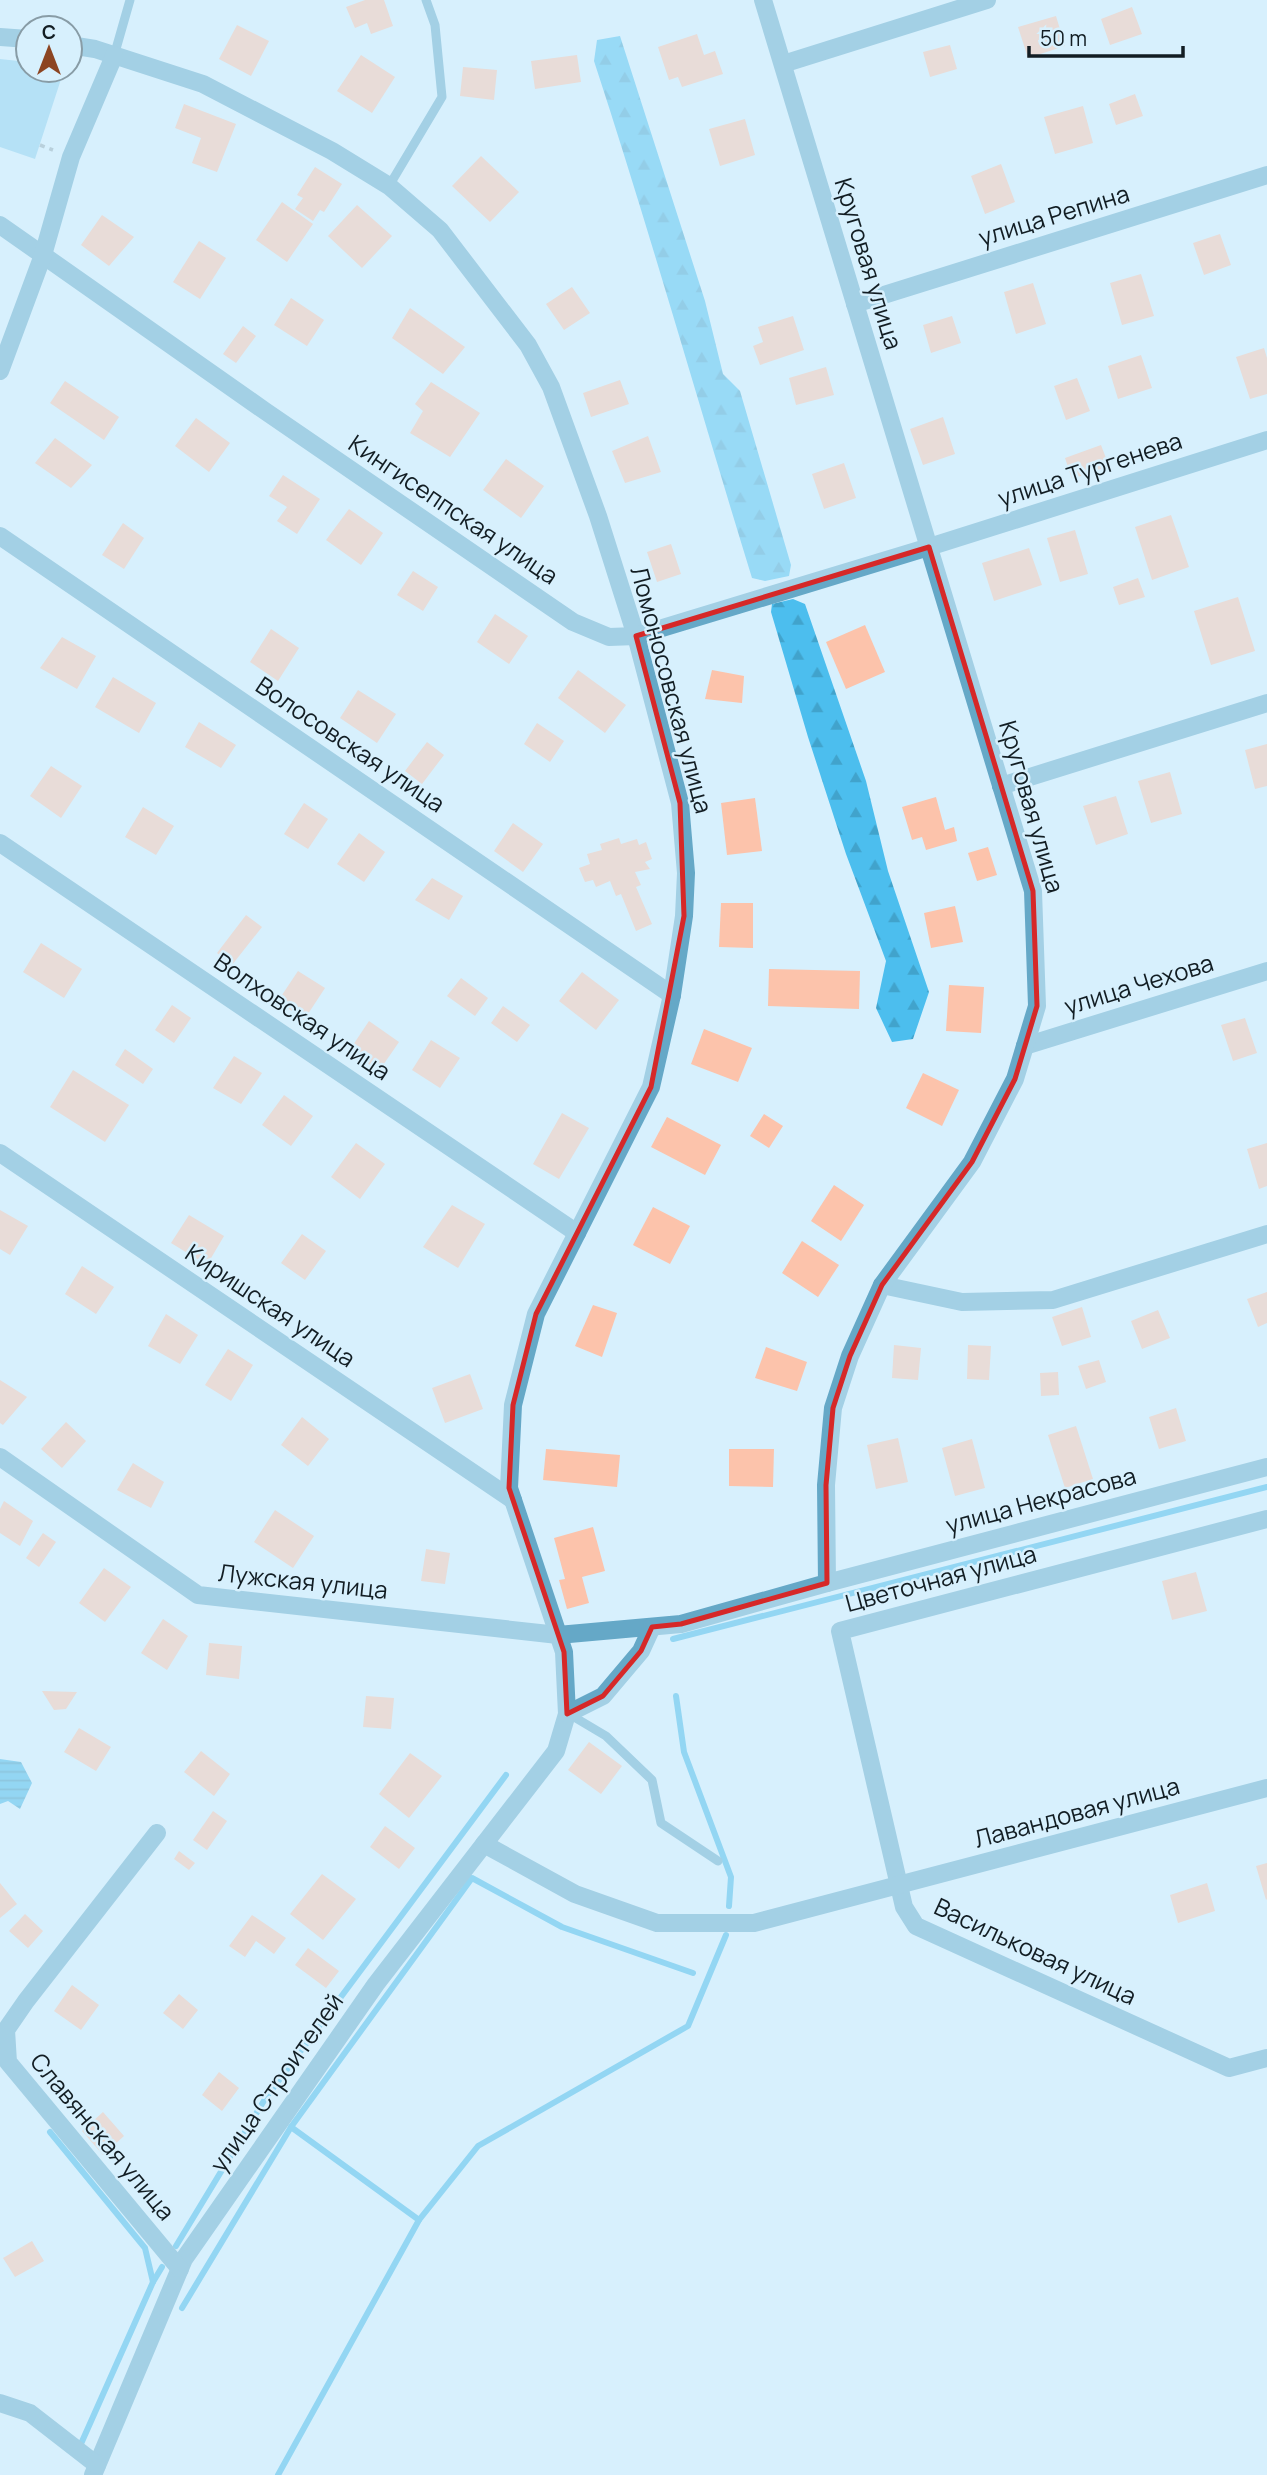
<svg xmlns="http://www.w3.org/2000/svg" width="1267" height="2475" viewBox="0 0 1267 2475" font-family="Manrope,sans-serif">
  <defs>
    <pattern id="forest-firs" width="22" height="20" patternUnits="userSpaceOnUse" patternTransform="scale(1.75)"><rect width="22" height="20" fill="#4cbeee"/><path d="M5 1l3.5 6h-7zM16 11l3.5 6h-7z" fill="#41a3cc"/></pattern>
    <pattern id="water-rules" width="6" height="5" patternUnits="userSpaceOnUse" patternTransform="scale(1.75)"><rect width="6" height="5" fill="#42b6e6"/><path d="M0 2.5h6" fill="none" stroke="#3693ba"/></pattern>
  </defs>
  <rect width="100%" height="100%" fill="#d7f0fd"/>
  <g fill="url(#forest-firs)">
    <path d="M 620,36 L 705,301 L 723,374 L 740,391 L 791,565 L 789,576 L 765,581 L 752,578 C 699,406 650,232 594,61 L 597,40 Z"/>
    <path d="M 793,599 L 805,604 L 866,781 L 888,871 L 929,992 L 913,1039 L 892,1042 L 876,1008 L 886,961 L 846,854 L 808,737 L 771,612 L 772,604 Z"/>
  </g>
  <path fill="#8dceed" d="M 0,59 L 28,62 L 28,70 L 64,70 L 35,159 L 0,147 Z"/>
  <path fill="url(#water-rules)" d="M 0,1759 L 21,1762 L 32,1783 L 20,1809 L 8,1801 L 0,1804 Z"/>
  <g fill="none" stroke-linecap="round" stroke-linejoin="round">
    <g stroke="#42b6e6" stroke-width="6">
      <path d="M 673,1639 L 1267,1487"/>
      <path d="M 676,1696 L 684,1752 L 731,1877 L 729,1906"/>
      <path d="M 291,2127 L 419,2220"/>
      <path d="M 50,2132 L 145,2248 L 153,2282"/>
      <path d="M 176,2246 L 265,2099 L 506,1775"/>
      <path d="M 182,2308 L 291,2127 L 472,1878 L 562,1927 L 693,1973"/>
      <path d="M 80,2446 L 153,2282 L 162,2267"/>
      <path d="M 278,2475 L 419,2220 L 478,2146 L 688,2026 L 726,1935"/>
    </g>
  </g>
  <g fill="#fcc3ab">
    <path d="M 365,0 L 384,0 L 393,26 L 371,34 L 367,23 L 355,28 L 346,7 Z"/>
    <path d="M 1132,7 L 1142,34 L 1110,45 L 1101,19 Z"/>
    <path d="M 1056,16 L 1065,46 L 1028,58 L 1018,27 Z"/>
    <path d="M 237,25 L 269,41 L 251,76 L 219,59 Z"/>
    <path d="M 697,34 L 704,55 L 715,51 L 723,74 L 682,87 L 678,77 L 669,80 L 658,47 Z"/>
    <path d="M 950,45 L 957,69 L 930,77 L 923,52 Z"/>
    <path d="M 361,55 L 395,77 L 372,113 L 337,91 Z"/>
    <path d="M 577,55 L 581,82 L 535,89 L 531,61 Z"/>
    <path d="M 463,67 L 497,70 L 494,100 L 460,96 Z"/>
    <path d="M 1135,94 L 1143,116 L 1116,125 L 1109,104 Z"/>
    <path d="M 184,104 L 236,124 L 217,172 L 192,163 L 201,138 L 175,128 Z"/>
    <path d="M 1083,106 L 1093,143 L 1055,154 L 1044,117 Z"/>
    <path d="M 745,119 L 755,155 L 720,166 L 709,129 Z"/>
    <path d="M 481,156 L 519,192 L 490,222 L 452,186 Z"/>
    <path d="M 1001,164 L 1015,202 L 985,214 L 971,176 Z"/>
    <path d="M 315,167 L 342,184 L 324,212 L 320,210 L 313,221 L 295,209 L 303,198 L 297,195 Z"/>
    <path d="M 282,202 L 313,224 L 287,262 L 256,240 Z"/>
    <path d="M 357,205 L 392,236 L 362,268 L 328,236 Z"/>
    <path d="M 102,215 L 134,237 L 109,266 L 81,245 Z"/>
    <path d="M 1220,234 L 1231,265 L 1204,275 L 1193,243 Z"/>
    <path d="M 199,241 L 226,258 L 200,299 L 173,282 Z"/>
    <path d="M 1141,274 L 1154,316 L 1122,325 L 1110,283 Z"/>
    <path d="M 1033,283 L 1046,324 L 1016,334 L 1004,292 Z"/>
    <path d="M 572,287 L 590,313 L 564,330 L 546,304 Z"/>
    <path d="M 291,298 L 324,320 L 307,346 L 274,325 Z"/>
    <path d="M 410,308 L 465,347 L 443,374 L 392,338 Z"/>
    <path d="M 793,316 L 804,350 L 760,365 L 753,346 L 763,342 L 758,327 Z"/>
    <path d="M 952,316 L 961,343 L 931,353 L 923,325 Z"/>
    <path d="M 243,326 L 256,336 L 236,363 L 223,354 Z"/>
    <path d="M 1264,348 L 1267,358 L 1267,394 L 1250,399 L 1236,357 Z"/>
    <path d="M 1141,355 L 1152,388 L 1118,399 L 1108,366 Z"/>
    <path d="M 826,367 L 834,395 L 796,405 L 789,378 Z"/>
    <path d="M 1077,378 L 1090,411 L 1066,420 L 1054,386 Z"/>
    <path d="M 620,380 L 629,404 L 591,417 L 583,393 Z"/>
    <path d="M 65,381 L 119,417 L 104,440 L 50,403 Z"/>
    <path d="M 431,382 L 480,413 L 450,457 L 410,433 L 423,411 L 415,404 Z"/>
    <path d="M 943,417 L 955,454 L 923,465 L 910,429 Z"/>
    <path d="M 196,418 L 230,443 L 209,472 L 175,446 Z"/>
    <path d="M 648,436 L 661,472 L 625,483 L 612,451 Z"/>
    <path d="M 55,438 L 92,465 L 71,488 L 35,463 Z"/>
    <path d="M 1101,445 L 1109,466 L 1072,479 L 1065,458 Z"/>
    <path d="M 506,459 L 544,486 L 521,518 L 483,490 Z"/>
    <path d="M 844,463 L 856,498 L 824,509 L 812,474 Z"/>
    <path d="M 283,475 L 320,499 L 297,534 L 277,521 L 287,507 L 269,496 Z"/>
    <path d="M 349,509 L 383,533 L 361,565 L 326,540 Z"/>
    <path d="M 1171,515 L 1189,567 L 1152,580 L 1135,527 Z"/>
    <path d="M 123,523 L 144,538 L 124,569 L 102,555 Z"/>
    <path d="M 1075,530 L 1088,574 L 1060,582 L 1047,538 Z"/>
    <path d="M 671,544 L 681,574 L 657,582 L 647,552 Z"/>
    <path d="M 1029,548 L 1042,585 L 994,601 L 982,563 Z"/>
    <path d="M 413,571 L 438,587 L 423,611 L 397,595 Z"/>
    <path d="M 1138,578 L 1145,597 L 1119,605 L 1113,587 Z"/>
    <path d="M 1238,597 L 1255,651 L 1211,665 L 1194,611 Z"/>
    <path d="M 495,614 L 528,636 L 509,664 L 477,642 Z"/>
    <path d="M 865,625 L 885,672 L 846,689 L 826,642 Z"/>
    <path d="M 271,629 L 299,648 L 278,681 L 250,662 Z"/>
    <path d="M 62,637 L 96,656 L 77,689 L 40,668 Z"/>
    <path d="M 578,670 L 626,705 L 605,733 L 558,698 Z"/>
    <path d="M 712,670 L 744,676 L 742,703 L 705,699 Z"/>
    <path d="M 113,677 L 156,703 L 139,733 L 95,707 Z"/>
    <path d="M 358,690 L 396,714 L 377,743 L 340,718 Z"/>
    <path d="M 199,722 L 236,745 L 221,768 L 185,747 Z"/>
    <path d="M 537,723 L 564,741 L 550,762 L 524,744 Z"/>
    <path d="M 427,742 L 444,755 L 422,784 L 405,771 Z"/>
    <path d="M 1267,744 L 1267,786 L 1255,789 L 1245,750 Z"/>
    <path d="M 51,766 L 82,786 L 61,818 L 30,796 Z"/>
    <path d="M 1170,772 L 1182,814 L 1151,823 L 1138,781 Z"/>
    <path d="M 1116,796 L 1128,834 L 1096,845 L 1083,806 Z"/>
    <path d="M 936,797 L 945,830 L 954,827 L 957,841 L 926,850 L 922,837 L 912,840 L 902,807 Z"/>
    <path d="M 755,798 L 762,851 L 727,855 L 721,803 Z"/>
    <path d="M 304,803 L 328,819 L 308,849 L 284,834 Z"/>
    <path d="M 143,807 L 174,826 L 156,855 L 125,837 Z"/>
    <path d="M 513,823 L 543,844 L 523,872 L 494,851 Z"/>
    <path d="M 359,833 L 385,852 L 364,882 L 337,864 Z"/>
    <path d="M 619,838 L 621,844 L 637,839 L 639,845 L 646,842 L 652,859 L 645,862 L 650,869 L 635,872 L 641,885 L 636,887 L 652,924 L 636,931 L 621,894 L 616,896 L 610,881 L 596,887 L 593,880 L 585,882 L 579,868 L 590,864 L 587,854 L 602,850 L 600,844 Z"/>
    <path d="M 988,847 L 997,875 L 977,881 L 968,853 Z"/>
    <path d="M 432,878 L 463,896 L 449,920 L 415,900 Z"/>
    <path d="M 721,903 L 753,903 L 753,948 L 719,947 Z"/>
    <path d="M 955,906 L 963,942 L 931,948 L 924,913 Z"/>
    <path d="M 246,915 L 262,927 L 232,965 L 217,953 Z"/>
    <path d="M 41,943 L 82,969 L 64,998 L 23,972 Z"/>
    <path d="M 769,969 L 860,971 L 859,1009 L 768,1006 Z"/>
    <path d="M 298,971 L 325,988 L 304,1020 L 278,1001 Z"/>
    <path d="M 582,972 L 619,1000 L 596,1030 L 559,1001 Z"/>
    <path d="M 461,978 L 488,998 L 475,1016 L 447,996 Z"/>
    <path d="M 949,985 L 984,987 L 981,1033 L 946,1031 Z"/>
    <path d="M 172,1005 L 191,1018 L 174,1043 L 155,1030 Z"/>
    <path d="M 503,1006 L 530,1025 L 517,1042 L 491,1023 Z"/>
    <path d="M 1245,1018 L 1257,1053 L 1233,1061 L 1221,1025 Z"/>
    <path d="M 369,1021 L 399,1042 L 379,1071 L 349,1051 Z"/>
    <path d="M 704,1029 L 752,1048 L 738,1082 L 691,1064 Z"/>
    <path d="M 431,1040 L 460,1058 L 440,1088 L 412,1070 Z"/>
    <path d="M 125,1049 L 153,1069 L 143,1084 L 115,1065 Z"/>
    <path d="M 234,1056 L 262,1073 L 241,1104 L 213,1088 Z"/>
    <path d="M 73,1070 L 129,1105 L 105,1142 L 50,1107 Z"/>
    <path d="M 923,1073 L 959,1090 L 942,1126 L 906,1108 Z"/>
    <path d="M 284,1095 L 313,1116 L 291,1146 L 262,1125 Z"/>
    <path d="M 562,1113 L 589,1128 L 559,1179 L 533,1164 Z"/>
    <path d="M 764,1114 L 783,1126 L 769,1148 L 750,1136 Z"/>
    <path d="M 667,1117 L 721,1145 L 705,1175 L 651,1147 Z"/>
    <path d="M 356,1143 L 385,1164 L 360,1199 L 331,1177 Z"/>
    <path d="M 1267,1143 L 1267,1186 L 1259,1189 L 1247,1149 Z"/>
    <path d="M 834,1185 L 864,1205 L 841,1241 L 811,1221 Z"/>
    <path d="M 452,1205 L 485,1224 L 458,1268 L 423,1247 Z"/>
    <path d="M 653,1207 L 690,1226 L 670,1264 L 633,1245 Z"/>
    <path d="M 0,1210 L 28,1226 L 10,1255 L 0,1249 Z"/>
    <path d="M 189,1215 L 224,1236 L 207,1265 L 171,1243 Z"/>
    <path d="M 302,1234 L 326,1251 L 305,1280 L 281,1263 Z"/>
    <path d="M 802,1241 L 839,1265 L 818,1297 L 782,1273 Z"/>
    <path d="M 82,1266 L 114,1287 L 96,1314 L 65,1294 Z"/>
    <path d="M 1267,1292 L 1267,1323 L 1258,1327 L 1247,1299 Z"/>
    <path d="M 593,1305 L 617,1313 L 602,1357 L 575,1346 Z"/>
    <path d="M 1082,1307 L 1091,1337 L 1062,1346 L 1052,1317 Z"/>
    <path d="M 1158,1310 L 1170,1338 L 1142,1349 L 1131,1321 Z"/>
    <path d="M 166,1314 L 198,1335 L 180,1364 L 148,1346 Z"/>
    <path d="M 894,1345 L 921,1348 L 918,1380 L 892,1378 Z"/>
    <path d="M 968,1345 L 991,1346 L 989,1380 L 967,1379 Z"/>
    <path d="M 766,1347 L 807,1362 L 797,1391 L 755,1378 Z"/>
    <path d="M 228,1349 L 253,1365 L 231,1401 L 205,1385 Z"/>
    <path d="M 1099,1360 L 1106,1382 L 1086,1389 L 1078,1366 Z"/>
    <path d="M 1058,1372 L 1059,1395 L 1041,1396 L 1040,1373 Z"/>
    <path d="M 470,1374 L 483,1409 L 445,1423 L 432,1388 Z"/>
    <path d="M 0,1380 L 27,1397 L 3,1425 L 0,1423 Z"/>
    <path d="M 1176,1408 L 1186,1441 L 1159,1449 L 1149,1417 Z"/>
    <path d="M 302,1417 L 329,1439 L 308,1466 L 281,1445 Z"/>
    <path d="M 66,1422 L 86,1441 L 62,1468 L 41,1449 Z"/>
    <path d="M 1076,1426 L 1093,1479 L 1065,1488 L 1048,1435 Z"/>
    <path d="M 898,1438 L 908,1482 L 876,1489 L 867,1445 Z"/>
    <path d="M 972,1439 L 985,1488 L 955,1496 L 942,1448 Z"/>
    <path d="M 546,1449 L 620,1455 L 617,1487 L 543,1480 Z"/>
    <path d="M 729,1449 L 774,1449 L 773,1487 L 729,1486 Z"/>
    <path d="M 133,1463 L 164,1482 L 151,1508 L 117,1490 Z"/>
    <path d="M 4,1501 L 33,1521 L 20,1546 L 0,1533 L 0,1509 Z"/>
    <path d="M 275,1510 L 314,1536 L 293,1568 L 254,1542 Z"/>
    <path d="M 593,1527 L 605,1571 L 582,1577 L 589,1603 L 567,1609 L 559,1580 L 565,1579 L 554,1538 Z"/>
    <path d="M 43,1533 L 56,1542 L 39,1567 L 26,1558 Z"/>
    <path d="M 426,1549 L 450,1553 L 445,1584 L 421,1581 Z"/>
    <path d="M 104,1568 L 131,1587 L 105,1622 L 79,1603 Z"/>
    <path d="M 1196,1572 L 1207,1611 L 1172,1620 L 1162,1581 Z"/>
    <path d="M 163,1619 L 188,1636 L 167,1670 L 141,1653 Z"/>
    <path d="M 209,1643 L 242,1646 L 239,1679 L 206,1675 Z"/>
    <path d="M 42,1691 L 77,1692 L 66,1709 L 54,1710 Z"/>
    <path d="M 366,1696 L 394,1698 L 391,1729 L 363,1727 Z"/>
    <path d="M 79,1728 L 111,1747 L 96,1771 L 64,1752 Z"/>
    <path d="M 589,1742 L 622,1766 L 601,1794 L 568,1770 Z"/>
    <path d="M 201,1751 L 230,1774 L 214,1796 L 184,1772 Z"/>
    <path d="M 410,1753 L 442,1776 L 409,1818 L 379,1794 Z"/>
    <path d="M 213,1811 L 227,1821 L 207,1850 L 193,1840 Z"/>
    <path d="M 385,1826 L 415,1848 L 399,1869 L 370,1847 Z"/>
    <path d="M 179,1851 L 195,1863 L 189,1870 L 174,1859 Z"/>
    <path d="M 1267,1863 L 1267,1899 L 1266,1900 L 1256,1866 Z"/>
    <path d="M 322,1874 L 356,1899 L 323,1940 L 290,1914 Z"/>
    <path d="M 0,1883 L 17,1904 L 0,1918 Z"/>
    <path d="M 1207,1883 L 1215,1911 L 1178,1923 L 1170,1895 Z"/>
    <path d="M 25,1914 L 43,1931 L 28,1948 L 9,1931 Z"/>
    <path d="M 252,1915 L 286,1938 L 274,1954 L 256,1941 L 245,1957 L 229,1946 Z"/>
    <path d="M 308,1948 L 339,1971 L 326,1988 L 295,1965 Z"/>
    <path d="M 72,1985 L 99,2005 L 81,2030 L 54,2011 Z"/>
    <path d="M 179,1994 L 198,2010 L 183,2029 L 163,2013 Z"/>
    <path d="M 219,2072 L 239,2088 L 222,2111 L 202,2095 Z"/>
    <path d="M 103,2112 L 124,2136 L 103,2155 L 82,2131 Z"/>
    <path d="M 32,2241 L 44,2261 L 15,2277 L 3,2258 Z"/>
  </g>
  <g fill="none" stroke-linecap="round" stroke-linejoin="round">
    <path stroke="#94a9b3" stroke-width="3.5" stroke-dasharray="5 5" stroke-linecap="butt" d="M 40,145 L 53,150"/>
    <g stroke="#65a8c7" stroke-width="9">
      <path d="M 114,56 L 130,0"/>
      <path d="M 389,186 L 442,97 L 435,25 L 426,0"/>
      <path d="M 569,1714 L 606,1736 L 652,1780 L 661,1823 L 718,1861"/>
    </g>
    <g stroke="#65a8c7" stroke-width="18">
      <path d="M 0,37 L 28,39"/>
      <path d="M 70,45 L 95,49 L 203,84 L 332,151 L 389,186 L 440,230 L 528,345 L 551,387 L 598,516 L 636,636 L 680,803 L 686,873 L 684,916 L 672,995 L 651,1087 L 536,1314 L 513,1405 L 509,1488 L 564,1652 L 567,1714 L 556,1751 L 376,1984 L 184,2259 L 93,2475"/>
      <path d="M 783,64 L 987,0"/>
      <path d="M 0,225 L 265,411 L 573,622 L 609,637 L 636,636 L 929,547 L 1267,440"/>
      <path d="M 855,304 L 1267,175"/>
      <path d="M 0,371 L 43,255 L 71,157 L 114,56"/>
      <path d="M 0,536 L 672,995"/>
      <path d="M 1001,786 L 1267,703"/>
      <path d="M 0,843 L 577,1233"/>
      <path d="M 1025,1046 L 1267,971"/>
      <path d="M 0,1153 L 513,1500"/>
      <path d="M 882,1285 L 962,1302 L 1053,1300 L 1267,1234"/>
      <path d="M 0,1457 L 198,1595 L 558,1635 L 681,1624 L 827,1583 L 826,1485 L 833,1408 L 850,1356 L 882,1285 L 972,1162 L 1015,1079 L 1037,1006 L 1033,891 L 763,0"/>
      <path d="M 1267,1519 L 840,1631 L 904,1907 L 916,1926 L 1229,2068 L 1267,2058"/>
      <path d="M 827,1583 L 1267,1467"/>
      <path d="M 567,1714 L 603,1696 L 641,1651 L 652,1627"/>
      <path d="M 157,1833 L 26,2001 L 6,2030 L 8,2062 L 180,2269"/>
      <path d="M 484,1844 L 575,1894 L 657,1923 L 754,1923 L 1267,1788"/>
      <path d="M 0,2403 L 30,2413 L 97,2465"/>
    </g>
  </g>
  <path d="M0 0H1267V2475H0ZM 929,547 L 1033,891 L 1037,1006 L 1015,1079 L 972,1162 L 882,1285 L 850,1356 L 833,1408 L 826,1485 L 827,1583 L 681,1624 L 652,1627 L 641,1651 L 603,1696 L 567,1714 L 564,1652 L 509,1488 L 513,1405 L 536,1314 L 651,1087 L 684,916 L 680,803 L 636,636 Z" fill="#d7f0fd" fill-opacity=".55" fill-rule="evenodd"/>
  <path fill="none" stroke="#d62828" stroke-width="5" stroke-linejoin="round" d="M 929,547 L 1033,891 L 1037,1006 L 1015,1079 L 972,1162 L 882,1285 L 850,1356 L 833,1408 L 826,1485 L 827,1583 L 681,1624 L 652,1627 L 641,1651 L 603,1696 L 567,1714 L 564,1652 L 509,1488 L 513,1405 L 536,1314 L 651,1087 L 684,916 L 680,803 L 636,636 Z"/>
  <g text-anchor="middle" stroke-width="5" stroke-linejoin="round" paint-order="stroke">
    <g font-size="24" fill="#121d23" stroke="#d7f0fd">
      <text transform="translate(1054 216) rotate(-17)" y="8">улица Репина</text>
      <text transform="translate(868 264) rotate(73)" y="8">Круговая улица</text>
      <text transform="translate(1090 470) rotate(-18)" y="8">улица Тургенева</text>
      <text transform="translate(453 510) rotate(34)" y="8">Кингисеппская улица</text>
      <text transform="translate(671 690) rotate(75)" y="8">Ломоносовская улица</text>
      <text transform="translate(350 745) rotate(34)" y="8">Волосовская улица</text>
      <text transform="translate(1031 807) rotate(74)" y="8">Круговая улица</text>
      <text transform="translate(1139 985) rotate(-17)" y="8">улица Чехова</text>
      <text transform="translate(302 1017) rotate(34)" y="8">Волховская улица</text>
      <text transform="translate(270 1306) rotate(34)" y="8">Киришская улица</text>
      <text transform="translate(1041 1501) rotate(-15)" y="8">улица Некрасова</text>
      <text transform="translate(941 1579) rotate(-15)" y="8">Цветочная улица</text>
      <text transform="translate(303 1582) rotate(6)" y="8">Лужская улица</text>
      <text transform="translate(1077 1813) rotate(-15)" y="8">Лавандовая улица</text>
      <text transform="translate(1035 1952) rotate(25)" y="8">Васильковая улица</text>
      <text transform="translate(277 2083) rotate(-55)" y="8">улица Строителей</text>
      <text transform="translate(102 2137) rotate(50)" y="8">Славянская улица</text>
    </g>
  </g>
  <g transform="translate(49 49)"><circle r="33" fill="#d7f0fd" stroke="#889ca6" stroke-width="2"/>
  <path d="M0-5L12 26L0 18L-12 26Z" fill="#8c4522"/>
  <text y="-10" font-size="19" font-weight="bold" text-anchor="middle" fill="#121d23">С</text>
  </g>
  <path d="M1029 46v10h154v-10" fill="none" stroke="#121d23" stroke-width="3.5"/>
  <text x="1040" y="46" font-size="21" fill="#121d23" stroke="#d7f0fd" stroke-width="5" paint-order="stroke">50 m</text>
</svg>
